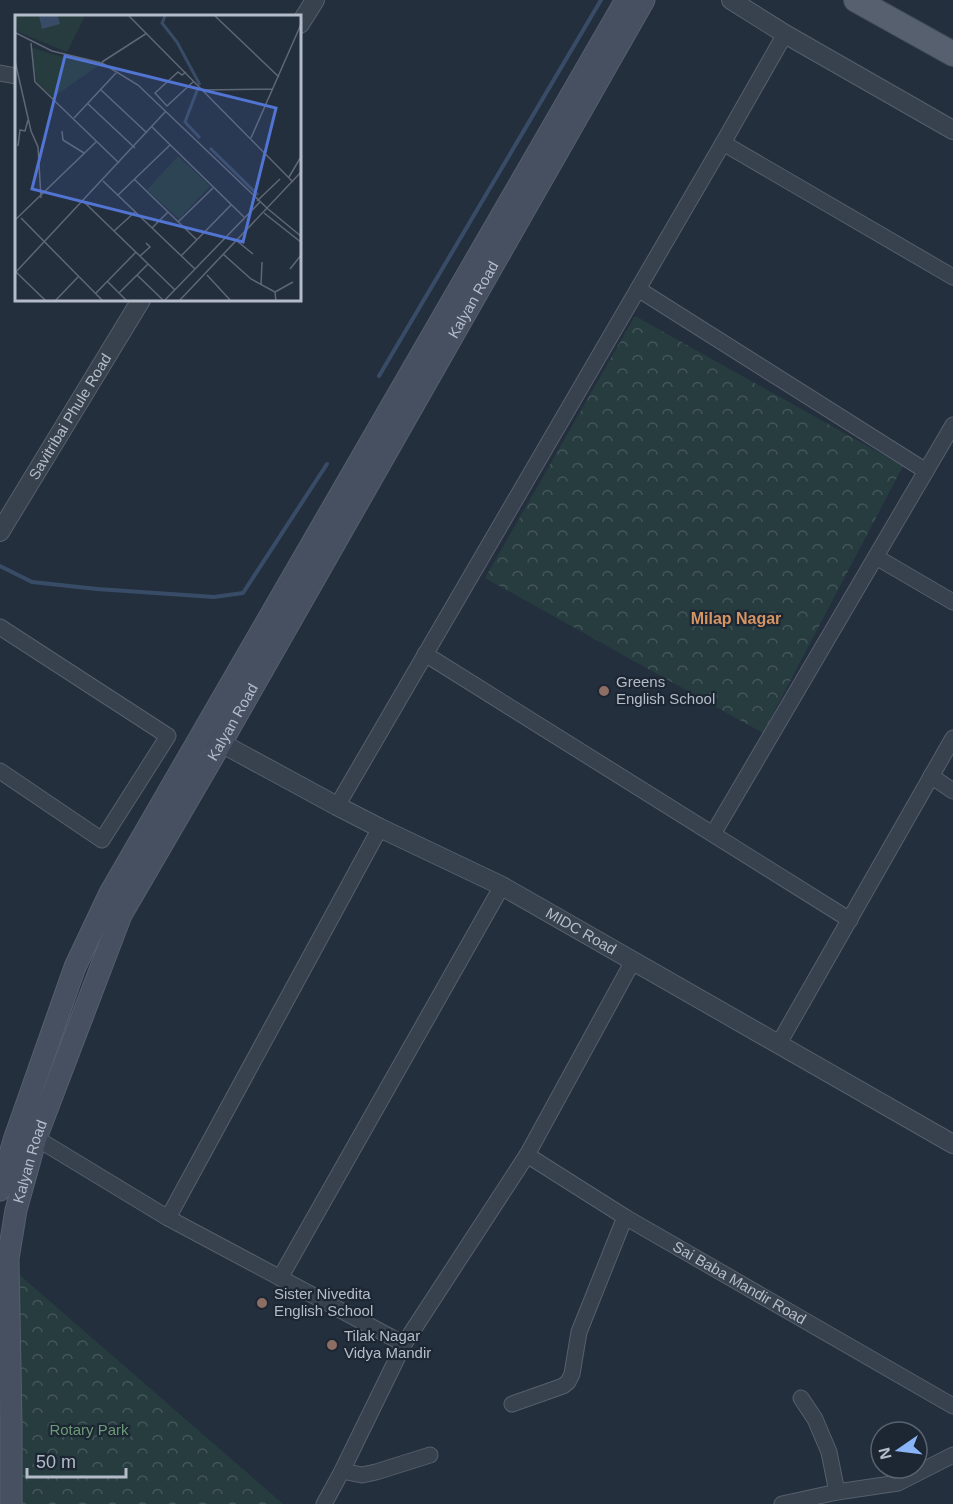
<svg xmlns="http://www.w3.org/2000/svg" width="953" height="1504" viewBox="0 0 953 1504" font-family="Helvetica,sans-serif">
  <defs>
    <pattern id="park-crowns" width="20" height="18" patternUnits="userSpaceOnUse" patternTransform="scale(1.5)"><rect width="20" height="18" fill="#263c3f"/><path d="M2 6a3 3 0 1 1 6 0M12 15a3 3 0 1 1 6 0" fill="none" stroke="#435659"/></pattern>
  </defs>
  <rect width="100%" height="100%" fill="#242f3e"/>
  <g fill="url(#park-crowns)">
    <path d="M 635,316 L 903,466 L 763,733 L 485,578 Z"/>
    <path d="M 15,1271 L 283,1504 L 15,1504 Z"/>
  </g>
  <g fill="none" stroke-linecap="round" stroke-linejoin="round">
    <g stroke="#394c67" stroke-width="4">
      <path d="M 379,376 L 601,0"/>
      <path d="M 0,566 L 32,582 L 97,589 L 214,597 L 243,593 L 327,464"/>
    </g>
    <g stroke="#565f6c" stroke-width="17">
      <g id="minor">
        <path d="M 0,73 L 16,76"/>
        <path d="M 723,143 L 953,277"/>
        <path d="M 638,289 L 926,471"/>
        <path d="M 876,557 L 953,602"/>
        <path d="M 0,627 L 168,736 L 102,840 L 0,771"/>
        <path d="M 425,654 L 850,920"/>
        <path d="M 931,776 L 953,791"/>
        <path d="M 337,806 L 723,143 L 785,34"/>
        <path d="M 713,834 L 953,425"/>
        <path d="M 778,1045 L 953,738"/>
        <path d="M 36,1138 L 168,1218 L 404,1344"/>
        <path id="s1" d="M 527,1155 L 625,1217 L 953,1406"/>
        <path d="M 168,1218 L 380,828"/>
        <path d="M 280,1278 L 502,886"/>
        <path d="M 801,1398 L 815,1419 L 829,1452 L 837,1492"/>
        <path d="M 512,1404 L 563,1386 L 568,1382 L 572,1374 L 579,1332 L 625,1217"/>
        <path d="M 342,1471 L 362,1475 L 376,1472 L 430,1455"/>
        <path d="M 324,1504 L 342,1471 L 404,1344 L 527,1155 L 633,961"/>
        <path d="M 782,1504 L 837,1492 L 898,1483 L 953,1455"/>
      </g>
    </g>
    <g stroke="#565f6c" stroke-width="20">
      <g id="tertiary">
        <path d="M 731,0 L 785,34 L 953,130"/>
        <path d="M 300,24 L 315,0"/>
        <path id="s2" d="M 0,532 L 141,300"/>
        <path id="s3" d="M 210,739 L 221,743 L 337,806 L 380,828 L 502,886 L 953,1144"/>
      </g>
    </g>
    <g stroke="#565f6c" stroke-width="23">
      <g id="secondary">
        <path d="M 0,1190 L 14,1140 L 75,967 L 110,893 L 626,0"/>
        <path id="s4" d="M 11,1504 L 11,1424 L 8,1259 L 16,1210 L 36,1138 L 121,915 L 221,743 L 644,0"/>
      </g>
    </g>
    <g stroke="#414a57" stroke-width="26">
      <path id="primary" d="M 856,0 L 953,54"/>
    </g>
    <use href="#minor" stroke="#38414e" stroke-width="15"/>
    <use href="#tertiary" stroke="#38414e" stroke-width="18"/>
    <use href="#secondary" stroke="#465061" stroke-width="21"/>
    <use href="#primary" stroke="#56606e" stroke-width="24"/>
  </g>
  <g fill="#8d6e63" stroke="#1d2633" stroke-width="2">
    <circle cx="604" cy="691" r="6"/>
    <circle cx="262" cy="1303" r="6"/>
    <circle cx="332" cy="1345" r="6"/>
  </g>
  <g text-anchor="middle" stroke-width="4.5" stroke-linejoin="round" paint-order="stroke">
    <g font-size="15" fill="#b4bcc9" stroke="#1d2633">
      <text dy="5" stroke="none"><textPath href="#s4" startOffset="1317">Kalyan Road</textPath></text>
      <text dy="5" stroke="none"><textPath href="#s2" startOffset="135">Savitribai Phule Road</textPath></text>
      <text dy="5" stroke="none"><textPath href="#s4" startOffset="831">Kalyan Road</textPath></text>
      <text dy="5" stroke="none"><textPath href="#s3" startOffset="418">MIDC Road</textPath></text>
      <text dy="5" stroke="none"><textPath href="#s4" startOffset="345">Kalyan Road</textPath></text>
      <text dy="5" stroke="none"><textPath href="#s1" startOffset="248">Sai Baba Mandir Road</textPath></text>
    </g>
    <g font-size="15" fill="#b4bcc9" stroke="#1d2633" text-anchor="start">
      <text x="616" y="687">Greens<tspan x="616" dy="17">English School</tspan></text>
      <text x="274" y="1299">Sister Nivedita<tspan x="274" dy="17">English School</tspan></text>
      <text x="344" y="1341">Tilak Nagar<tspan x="344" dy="17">Vidya Mandir</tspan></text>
    </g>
    <g font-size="15" fill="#6b9a76" stroke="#1d2633">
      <text x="89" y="1435">Rotary Park</text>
    </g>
    <g font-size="16" font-weight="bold" fill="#d59563" stroke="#1d2633">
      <text x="736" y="624">Milap Nagar</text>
    </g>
  </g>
  <g transform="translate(15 15)">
    <rect width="286" height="286" fill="#242f3e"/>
    <path d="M 15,32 L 37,39 L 83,51 L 37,83 L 22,67 ZM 163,141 L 195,171 L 164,204 L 132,175 Z" fill="#263c3f"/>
    <path d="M 0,1 L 70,1 L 52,37 L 3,17 Z" fill="#263c3f"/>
    <path d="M 24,1 L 43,1 L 45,9 L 27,14 Z" fill="#394c67"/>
    <path fill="none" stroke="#394c67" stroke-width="3" d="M 150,1 L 147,8 L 162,27 L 185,70M 183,73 L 170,107 L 185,123M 195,133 L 243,180"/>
    <path fill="none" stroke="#5e6776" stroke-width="1.5" d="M 114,1 L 278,167M 200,1 L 264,62M 1,18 L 37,36 L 87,48 L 123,70 L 253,194M 16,28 L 20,67 L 104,148M 0,46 L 16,116 L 23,132 L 26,183M 87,47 L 132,18M 171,57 L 167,60 L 163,57 L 140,78 L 152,91 L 179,66M 85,74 L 132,118M 188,75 L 258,74M 72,88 L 120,133M 59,103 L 101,58M 137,112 L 229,202M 47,116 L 48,125 L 69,138M 236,123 L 287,7M 3,131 L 5,115 L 10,116 L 13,105M 274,162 L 287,140M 119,164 L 182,225M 88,166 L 180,254M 103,180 L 155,130M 68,186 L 160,275M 242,186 L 265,164M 253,194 L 287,222M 249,198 L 287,228M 6,203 L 88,286M 0,205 L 81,127M 163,207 L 198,173M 137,213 L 153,197M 99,216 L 120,197M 222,226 L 238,239M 208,239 L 236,264 L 260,277 L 261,286M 125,241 L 135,232 L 131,228M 166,241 L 216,190M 275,254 L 287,239M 1,257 L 31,286M 0,258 L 151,96M 122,260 L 149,286M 192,260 L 216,286M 92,266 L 112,286M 246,270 L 247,247M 260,277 L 278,267M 81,278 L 121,237M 104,278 L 133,249M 40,286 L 63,262M 149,286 L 245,187M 164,286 L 287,156"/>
    <path fill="#5274d3" fill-opacity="0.15" stroke="#5274d3" stroke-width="3" d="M 50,41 L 261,93 L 228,227 L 17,174 Z"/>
    <rect width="286" height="286" fill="none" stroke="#b4bcc9" stroke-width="3"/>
  </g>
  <g transform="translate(899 1450) rotate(256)"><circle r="28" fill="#1d2633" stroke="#59626f" stroke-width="1.5"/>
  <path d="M0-4.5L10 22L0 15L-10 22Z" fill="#8ab4f8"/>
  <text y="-9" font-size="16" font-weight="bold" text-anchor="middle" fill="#b4bcc9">N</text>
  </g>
  <path d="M27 1468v9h99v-9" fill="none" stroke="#b4bcc9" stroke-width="3"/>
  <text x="36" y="1468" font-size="18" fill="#b4bcc9" stroke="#1d2633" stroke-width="4.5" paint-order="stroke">50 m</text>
</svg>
